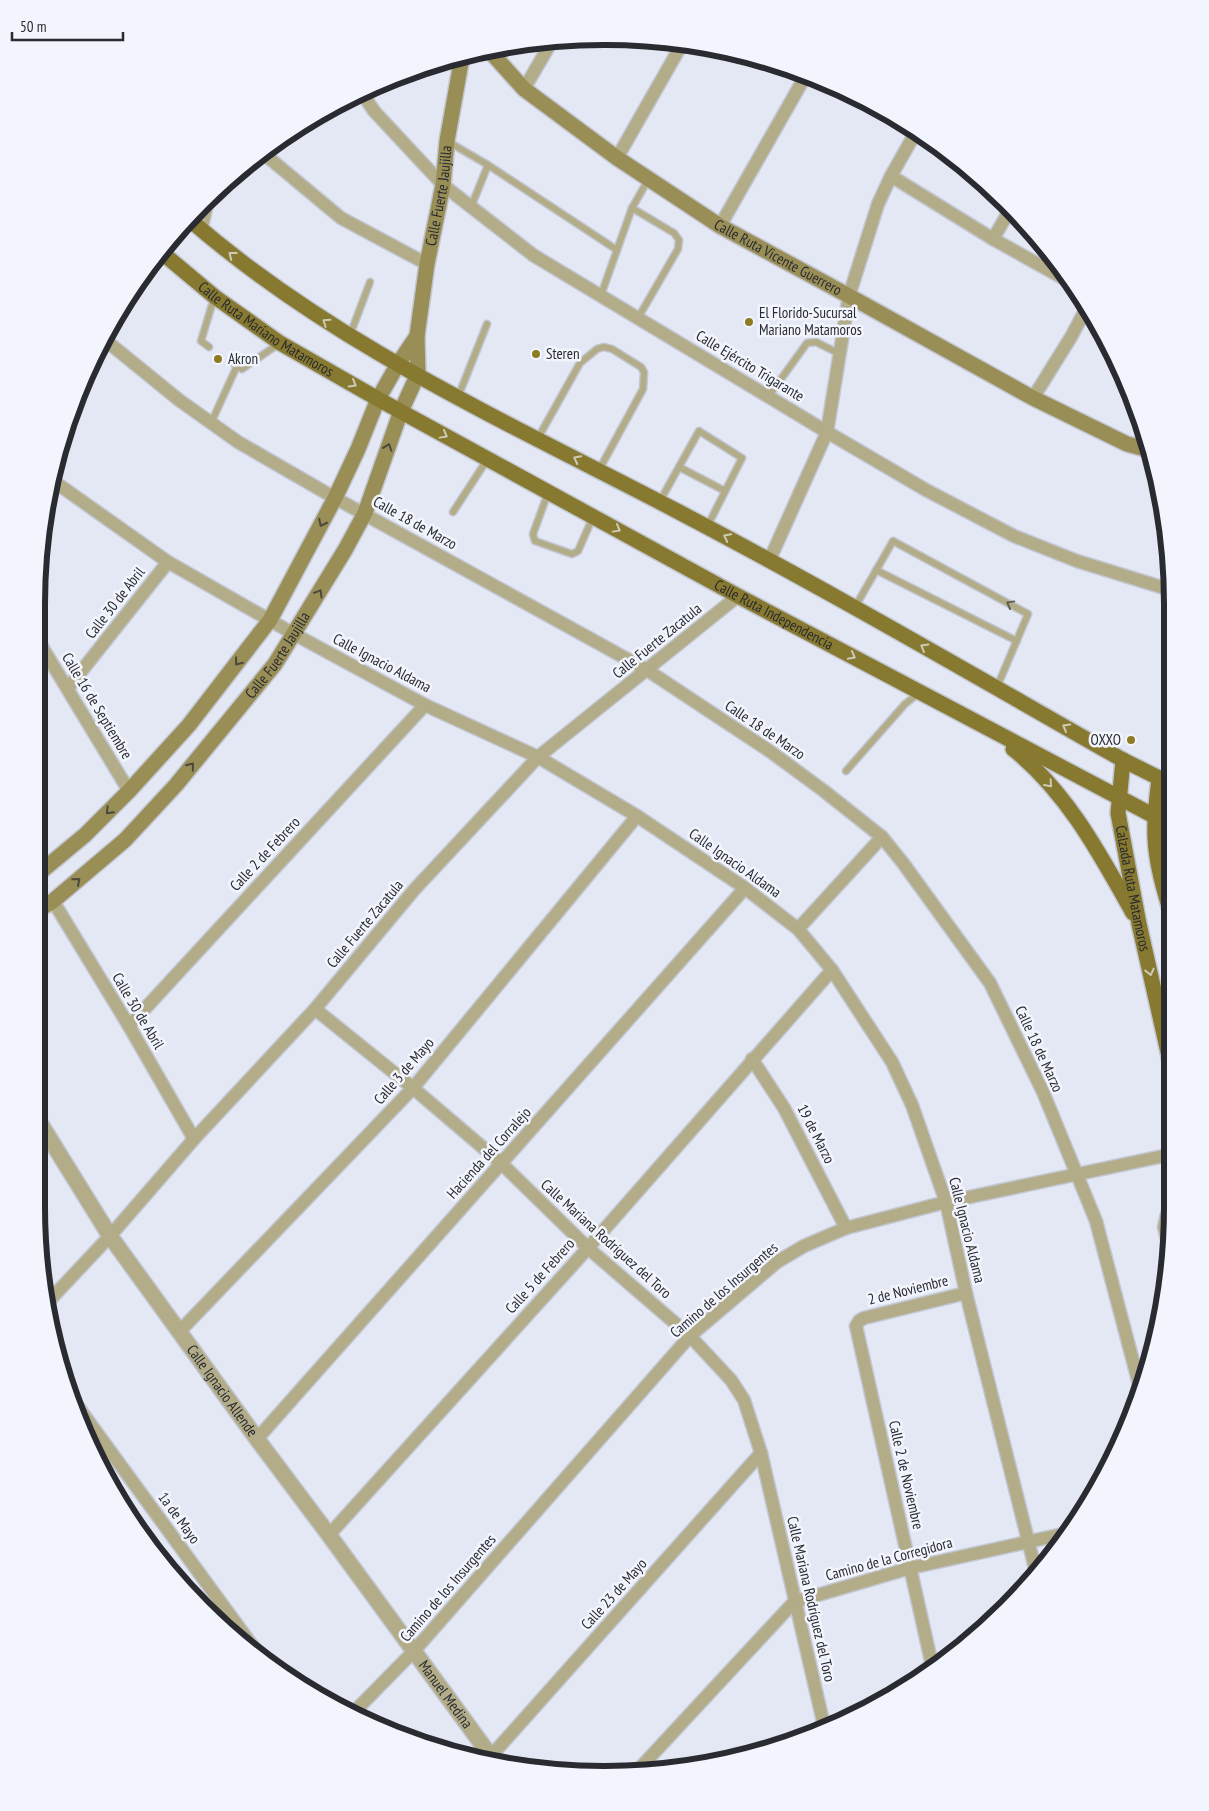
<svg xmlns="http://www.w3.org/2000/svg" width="1209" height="1811" viewBox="0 0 1209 1811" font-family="'PT Sans Narrow',sans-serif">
  <rect width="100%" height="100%" fill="#e3e8f4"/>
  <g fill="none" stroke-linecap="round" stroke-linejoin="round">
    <g stroke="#c2c6d1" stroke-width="9">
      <g id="service">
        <path d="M 447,141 L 488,165 L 617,250"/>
        <path d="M 471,207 L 488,165"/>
        <path d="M 632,208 L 674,233 L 679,240 L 678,249 L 638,318"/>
        <path d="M 204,231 L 212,195"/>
        <path d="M 601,295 L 632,208 L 648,180"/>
        <path d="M 350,335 L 370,282"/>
        <path d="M 209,347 L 201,341 L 214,298"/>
        <path d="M 233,363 L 242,369 L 280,343"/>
        <path d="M 458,397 L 487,324"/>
        <path d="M 768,397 L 807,343 L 816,342 L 840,354"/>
        <path d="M 211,423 L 237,366"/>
        <path d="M 538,438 L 580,363 L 597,349 L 604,347 L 612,349 L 641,367 L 644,372 L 643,389 L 599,470"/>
        <path d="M 679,467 L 725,491"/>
        <path d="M 548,493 L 533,534 L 535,541 L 572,554 L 578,551 L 593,517"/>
        <path d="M 660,501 L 699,431 L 742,458 L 707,527"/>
        <path d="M 453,512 L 487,460"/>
        <path d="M 876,570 L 1017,641"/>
        <path d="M 855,607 L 893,541 L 1028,614 L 997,687"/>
        <path d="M 846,771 L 905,704 L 919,693"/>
        <path d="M 1168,1255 L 1161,1227 L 1164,1214 L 1173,1208"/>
      </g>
    </g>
    <g stroke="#c2c6d1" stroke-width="15">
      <g id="minor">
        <path d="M 524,89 L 552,41"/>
        <path d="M 362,93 L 374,111 L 443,185 L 533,255 L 827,432 L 926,490 L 1014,536 L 1077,561 L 1171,590"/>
        <path d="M 263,153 L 341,218 L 427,264"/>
        <path d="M 617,158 L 682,44"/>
        <path d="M 891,176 L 993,239 L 1072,283"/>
        <path d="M 720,226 L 806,75"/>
        <path d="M 993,239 L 1011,208"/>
        <path d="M 104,339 L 179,400 L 238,442 L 335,498 L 647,670 L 771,752 L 824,791 L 882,837 L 903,863 L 990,983 L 1043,1092 L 1096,1221 L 1139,1384"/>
        <path d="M 1033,398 L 1071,337 L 1087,307"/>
        <path d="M 52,480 L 168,562 L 294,634 L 425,705 L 538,757 L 637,816 L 745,888 L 798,929 L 832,970 L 892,1062 L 912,1105 L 946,1202 L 966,1293 L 1036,1572"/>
        <path d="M 770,559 L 827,432 L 849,296 L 878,204 L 891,176 L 917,130"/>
        <path d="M 36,637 L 129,791"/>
        <path d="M 68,688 L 168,562"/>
        <path d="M 53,901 L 129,1026 L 194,1139"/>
        <path d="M 798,929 L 882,837"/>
        <path d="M 315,1009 L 413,1088 L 501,1163 L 588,1248 L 690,1336 L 731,1380 L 744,1400 L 761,1453 L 825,1730"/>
        <path d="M 129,1026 L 425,705"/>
        <path d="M 752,1059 L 784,1108 L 846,1228"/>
        <path d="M 46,1304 L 110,1236 L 194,1139 L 315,1009 L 414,890 L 538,757 L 738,596"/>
        <path d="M 179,1332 L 413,1088 L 637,816"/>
        <path d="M 70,1396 L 262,1659"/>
        <path d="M 257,1439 L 745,888"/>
        <path d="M 329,1535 L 588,1248 L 832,970"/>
        <path d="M 932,1665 L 856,1326 L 859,1321 L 864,1318 L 966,1293"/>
        <path d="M 354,1712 L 414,1651 L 690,1336 L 777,1262 L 804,1246 L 846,1228 L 946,1202 L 1173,1154"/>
        <path d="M 491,1756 L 761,1453"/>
        <path d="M 639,1769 L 794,1602 L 910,1568 L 1068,1533"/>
      </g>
    </g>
    <g stroke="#c2c6d1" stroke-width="18">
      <g id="tertiary">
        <path id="s1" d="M 40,1123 L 110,1236 L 257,1439 L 329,1535 L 495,1762"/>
      </g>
    </g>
    <g stroke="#c2c6d1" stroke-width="18">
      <g id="secondary">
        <path id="s2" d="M 488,49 L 524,89 L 617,158 L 720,226 L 849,296 L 1033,398 L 1127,444 L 1149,450"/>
        <path d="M 38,874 L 85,835 L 129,791 L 189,725 L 270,620 L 335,498 L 358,449 L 378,399 L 398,364 L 417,336"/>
        <path id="s3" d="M 38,910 L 53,901 L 125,840 L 176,785 L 275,664 L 345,550 L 365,513 L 401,411 L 418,374 L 417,336 L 427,264 L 443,185 L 447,141 L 462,57"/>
      </g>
    </g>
    <g stroke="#c2c6d1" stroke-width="18">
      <g id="primary">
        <path d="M 189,219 C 332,344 509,423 677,511 C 828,590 975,676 1123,760 L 1173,785"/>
        <path id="s4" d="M 160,251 L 215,297 L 280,343 L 378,399 L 738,596 L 1173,826"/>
        <path d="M 1013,749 C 1067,792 1100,854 1133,913"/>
        <path id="s5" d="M 1123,760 L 1118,813 L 1139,924 L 1173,1074"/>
        <path d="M 1159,778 C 1157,798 1154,817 1155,837 C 1156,865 1165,893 1173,920"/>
      </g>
    </g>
    <use href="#service" stroke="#b3ac88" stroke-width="6"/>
    <use href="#minor" stroke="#b3ac88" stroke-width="12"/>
    <use href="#tertiary" stroke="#b3ac88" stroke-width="15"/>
    <use href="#secondary" stroke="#9a8e57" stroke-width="15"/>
    <use href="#primary" stroke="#87792f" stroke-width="15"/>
  </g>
  <defs><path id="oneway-chevron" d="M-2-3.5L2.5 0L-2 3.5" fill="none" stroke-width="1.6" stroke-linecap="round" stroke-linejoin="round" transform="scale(1.25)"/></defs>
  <g stroke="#cdcab5">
    <use href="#oneway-chevron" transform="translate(232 255) rotate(-142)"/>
    <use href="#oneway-chevron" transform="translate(326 322) rotate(-146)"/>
    <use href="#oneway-chevron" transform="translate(353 384) rotate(30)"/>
    <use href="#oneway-chevron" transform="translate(444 435) rotate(29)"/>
    <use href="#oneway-chevron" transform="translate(577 459) rotate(-153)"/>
    <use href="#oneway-chevron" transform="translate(617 529) rotate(29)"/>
    <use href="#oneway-chevron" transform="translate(727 537) rotate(-153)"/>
    <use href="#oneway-chevron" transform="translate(924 647) rotate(-150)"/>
    <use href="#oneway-chevron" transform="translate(852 656) rotate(28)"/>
    <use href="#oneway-chevron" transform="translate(1066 727) rotate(-150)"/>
    <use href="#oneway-chevron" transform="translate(1049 784) rotate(48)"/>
    <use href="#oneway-chevron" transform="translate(1150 972) rotate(77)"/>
  </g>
  <g stroke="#4b493c">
    <use href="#oneway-chevron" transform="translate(388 447) rotate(-71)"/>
    <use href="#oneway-chevron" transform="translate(322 523) rotate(117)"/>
    <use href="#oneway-chevron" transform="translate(319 593) rotate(-59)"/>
    <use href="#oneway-chevron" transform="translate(238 662) rotate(128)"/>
    <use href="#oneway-chevron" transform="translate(191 766) rotate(-51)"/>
    <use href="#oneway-chevron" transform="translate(109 811) rotate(135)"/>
    <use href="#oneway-chevron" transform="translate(77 881) rotate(-41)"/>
  </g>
  <use stroke="#605f53" href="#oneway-chevron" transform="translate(1010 604) rotate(-151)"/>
  <g fill="#8e7c23" stroke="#f2f5fd" stroke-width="2">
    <circle cx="749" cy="322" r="5"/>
    <circle cx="536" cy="354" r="5"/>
    <circle cx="218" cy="359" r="5"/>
    <circle cx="1131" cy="740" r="5"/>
  </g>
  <g text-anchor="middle" stroke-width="5" stroke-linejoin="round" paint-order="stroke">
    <g font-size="15" fill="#292b30" stroke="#f2f5fd">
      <text dy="5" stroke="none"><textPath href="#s3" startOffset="848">Calle Fuerte Jaujilla</textPath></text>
      <text dy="5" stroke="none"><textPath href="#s2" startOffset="359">Calle Ruta Vicente Guerrero</textPath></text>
      <text dy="5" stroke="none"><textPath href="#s4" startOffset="132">Calle Ruta Mariano Matamoros</textPath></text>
      <text transform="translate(750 366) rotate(31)" y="5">Calle Ejército Trigarante</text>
      <text transform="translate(415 523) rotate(29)" y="5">Calle 18 de Marzo</text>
      <text transform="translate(115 603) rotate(-52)" y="5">Calle 30 de Abril</text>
      <text dy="5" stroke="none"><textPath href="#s4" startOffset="715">Calle Ruta Independencia</textPath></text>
      <text transform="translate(657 641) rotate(-39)" y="5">Calle Fuerte Zacatula</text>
      <text dy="5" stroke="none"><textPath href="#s3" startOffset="352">Calle Fuerte Jaujilla</textPath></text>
      <text transform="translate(382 663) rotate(28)" y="5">Calle Ignacio Aldama</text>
      <text transform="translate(97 706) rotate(59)" y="5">Calle 16 de Septiembre</text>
      <text transform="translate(765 730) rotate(34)" y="5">Calle 18 de Marzo</text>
      <text transform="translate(265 854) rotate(-47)" y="5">Calle 2 de Febrero</text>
      <text transform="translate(735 863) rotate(35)" y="5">Calle Ignacio Aldama</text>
      <text dy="5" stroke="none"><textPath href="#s5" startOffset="130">Calzada Ruta Matamoros</textPath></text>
      <text transform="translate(365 924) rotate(-50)" y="5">Calle Fuerte Zacatula</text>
      <text transform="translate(138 1011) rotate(59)" y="5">Calle 30 de Abril</text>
      <text transform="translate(1039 1049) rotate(65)" y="5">Calle 18 de Marzo</text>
      <text transform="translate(404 1071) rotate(-49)" y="5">Calle 3 de Mayo</text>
      <text transform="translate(816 1134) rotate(63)" y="5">19 de Marzo</text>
      <text transform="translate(489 1153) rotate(-48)" y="5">Hacienda del Corralejo</text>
      <text transform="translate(967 1230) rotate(76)" y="5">Calle Ignacio Aldama</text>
      <text transform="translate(606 1239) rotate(42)" y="5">Calle Mariana Rodríguez del Toro</text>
      <text transform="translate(540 1276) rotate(-48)" y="5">Calle 5 de Febrero</text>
      <text transform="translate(724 1290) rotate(-41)" y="5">Camino de los Insurgentes</text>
      <text transform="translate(908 1290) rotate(-14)" y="5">2 de Noviembre</text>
      <text dy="5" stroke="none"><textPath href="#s1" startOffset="324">Calle Ignacio Allende</textPath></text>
      <text transform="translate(906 1475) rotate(77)" y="5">Calle 2 de Noviembre</text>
      <text transform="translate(179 1518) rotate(54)" y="5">1a de Mayo</text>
      <text transform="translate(889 1559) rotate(-15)" y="5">Camino de la Corregidora</text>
      <text transform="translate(448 1588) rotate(-49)" y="5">Camino de los Insurgentes</text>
      <text transform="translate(614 1594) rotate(-48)" y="5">Calle 23 de Mayo</text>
      <text transform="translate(811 1599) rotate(77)" y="5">Calle Mariana Rodríguez del Toro</text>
      <text dy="5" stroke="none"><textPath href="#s1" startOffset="701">Manuel Medina</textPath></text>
    </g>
    <g font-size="15" fill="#292b30" stroke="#f2f5fd" text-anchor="start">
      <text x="759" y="318">El Florido-Sucursal<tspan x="759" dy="17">Mariano Matamoros</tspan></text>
      <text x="546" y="359">Steren</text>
      <text x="228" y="364">Akron</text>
      <text x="1121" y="745" text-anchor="end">OXXO</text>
    </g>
  </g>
  <path d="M0 0H1209V1811H0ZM604 45H605A559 559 0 0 1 1164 604V1207A559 559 0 0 1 605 1766H604A559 559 0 0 1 45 1207V604A559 559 0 0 1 604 45Z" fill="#f2f5fd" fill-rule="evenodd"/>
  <path fill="none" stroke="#292b30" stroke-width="6" d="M604 45H605A559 559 0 0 1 1164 604V1207A559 559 0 0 1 605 1766H604A559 559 0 0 1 45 1207V604A559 559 0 0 1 604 45Z"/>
  <path d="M12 32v8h111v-8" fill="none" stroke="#292b30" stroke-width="2.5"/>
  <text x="20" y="32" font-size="15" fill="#292b30" stroke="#f2f5fd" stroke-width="4" paint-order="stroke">50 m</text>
</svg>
